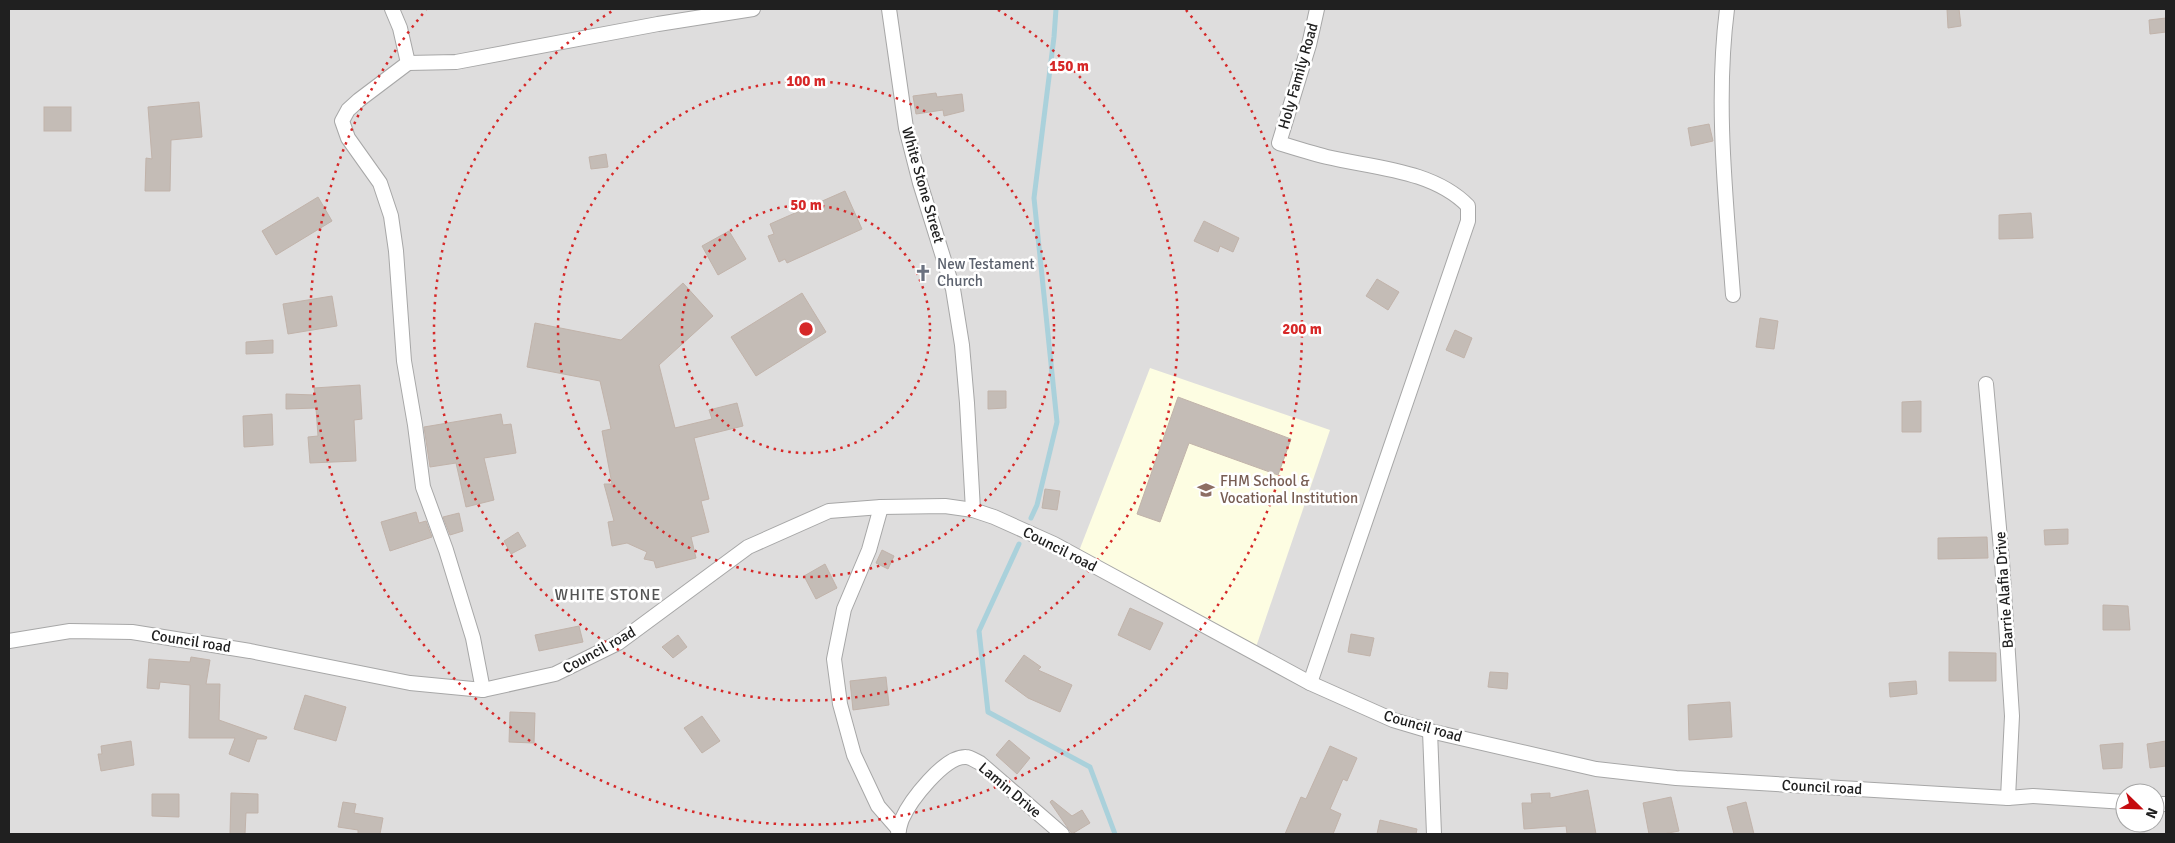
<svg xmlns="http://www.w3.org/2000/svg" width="2175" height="843" viewBox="0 0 2175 843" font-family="Signika,sans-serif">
  <rect width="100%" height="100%" fill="#f0ede7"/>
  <path fill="#dedddd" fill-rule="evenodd" d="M 9,9 L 2166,9 L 2166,834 L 9,834 ZM 2125,793 L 2155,793 L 2155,823 L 2125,823 Z"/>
  <path fill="#fdfde2" d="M 1150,368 L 1330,430 L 1256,647 L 1079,551 Z"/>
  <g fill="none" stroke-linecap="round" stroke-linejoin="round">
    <g stroke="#aad1db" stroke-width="5">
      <path d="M 1031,518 L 1037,505 L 1057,422 L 1034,198 L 1054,37 L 1056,9"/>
      <path d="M 1019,544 L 979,631 L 988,712 L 1090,767 L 1115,834"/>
    </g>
  </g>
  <g fill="#c4bcb6" stroke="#c1b3aa">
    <path d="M 1947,9 L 1959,9 L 1961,26 L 1948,28 Z"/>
    <path d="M 2166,18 L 2166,32 L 2150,34 L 2149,20 Z"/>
    <path d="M 936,93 L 937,97 L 962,94 L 964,111 L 944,116 L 943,110 L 916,114 L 913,96 Z"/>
    <path d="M 199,102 L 202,137 L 171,140 L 170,191 L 145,191 L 146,158 L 152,159 L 148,107 Z"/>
    <rect x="44" y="107" width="27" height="24"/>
    <path d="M 1709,124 L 1713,141 L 1691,146 L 1688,128 Z"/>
    <path d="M 606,154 L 608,167 L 591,169 L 589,157 Z"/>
    <path d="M 845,191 L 862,229 L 787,263 L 785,259 L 779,262 L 768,236 L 774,234 L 770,224 Z"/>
    <path d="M 318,197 L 332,221 L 276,255 L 262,231 Z"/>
    <path d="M 2031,213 L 2033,238 L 1999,239 L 1999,215 Z"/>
    <path d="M 1204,221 L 1239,238 L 1233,252 L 1220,246 L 1218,252 L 1194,241 Z"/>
    <path d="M 729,231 L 746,259 L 718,275 L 702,246 Z"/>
    <path d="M 1377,279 L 1399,292 L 1388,310 L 1366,296 Z"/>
    <path d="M 683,283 L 713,316 L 659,365 L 675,428 L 712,419 L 709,410 L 737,403 L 743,426 L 694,438 L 709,499 L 701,501 L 709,532 L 691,537 L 696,558 L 656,568 L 654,561 L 644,559 L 647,552 L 627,543 L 612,546 L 608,522 L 614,521 L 604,484 L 612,484 L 602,431 L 611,429 L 600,381 L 527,367 L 535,323 L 621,340 Z"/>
    <path d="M 802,293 L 826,332 L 756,376 L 731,337 Z"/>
    <path d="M 332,296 L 337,326 L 288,334 L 283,304 Z"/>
    <path d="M 1760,318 L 1778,321 L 1774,349 L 1756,347 Z"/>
    <path d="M 1455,330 L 1472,338 L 1464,358 L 1446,350 Z"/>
    <path d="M 273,340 L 273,353 L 246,354 L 246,342 Z"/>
    <path d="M 360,385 L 362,419 L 354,420 L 356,461 L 310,463 L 308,437 L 318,436 L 316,408 L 286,409 L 286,394 L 315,395 L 314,388 Z"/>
    <path d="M 988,391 L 1006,391 L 1006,408 L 988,409 Z"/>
    <path d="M 1178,397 L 1291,439 L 1278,475 L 1189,443 L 1160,522 L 1137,514 Z"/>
    <path d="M 1921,401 L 1921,432 L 1902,432 L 1902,402 Z"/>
    <path d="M 272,414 L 273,445 L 244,447 L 243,416 Z"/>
    <path d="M 501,414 L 503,425 L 511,424 L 516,453 L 484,458 L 494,500 L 466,507 L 456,463 L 430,467 L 424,427 Z"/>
    <path d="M 1045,489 L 1060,491 L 1057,510 L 1042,508 Z"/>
    <path d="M 416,512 L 419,523 L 426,521 L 432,537 L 390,551 L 381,522 Z"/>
    <path d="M 459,513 L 463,531 L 450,535 L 443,517 Z"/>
    <path d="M 2068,529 L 2068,544 L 2045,545 L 2044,530 Z"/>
    <path d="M 518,532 L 526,546 L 511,554 L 504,541 Z"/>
    <path d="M 1987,537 L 1988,558 L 1938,559 L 1938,538 Z"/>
    <path d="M 882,550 L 894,556 L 888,569 L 876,563 Z"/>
    <path d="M 825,564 L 837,588 L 816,599 L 804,576 Z"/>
    <path d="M 2103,605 L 2128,606 L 2130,630 L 2103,630 Z"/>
    <path d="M 1130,608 L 1163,623 L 1150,650 L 1118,635 Z"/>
    <path d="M 579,626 L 583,642 L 539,651 L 535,635 Z"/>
    <path d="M 1351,634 L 1374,638 L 1370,656 L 1348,652 Z"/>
    <path d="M 678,635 L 687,647 L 673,658 L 662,647 Z"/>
    <path d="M 1949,652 L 1996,653 L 1996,681 L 1949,681 Z"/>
    <path d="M 1024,655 L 1041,667 L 1038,670 L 1072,685 L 1060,712 L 1028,698 L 1005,681 Z"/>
    <path d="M 191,657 L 210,660 L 206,684 L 220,684 L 219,720 L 267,737 L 266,739 L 257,739 L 249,762 L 229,754 L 235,738 L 189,738 L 190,685 L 160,682 L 159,689 L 147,688 L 149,659 L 190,662 Z"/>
    <path d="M 1490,672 L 1508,673 L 1507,689 L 1488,687 Z"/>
    <path d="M 886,677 L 889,705 L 853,710 L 850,681 Z"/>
    <path d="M 1916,681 L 1917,694 L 1890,697 L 1889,683 Z"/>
    <path d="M 305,695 L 346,707 L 336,741 L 294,729 Z"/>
    <path d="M 1730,702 L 1732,737 L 1689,740 L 1688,705 Z"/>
    <path d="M 510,712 L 535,713 L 534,743 L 509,742 Z"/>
    <path d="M 702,716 L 720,741 L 702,753 L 684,728 Z"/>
    <path d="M 1009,740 L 1030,758 L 1017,774 L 996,755 Z"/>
    <path d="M 131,741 L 134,765 L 101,771 L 98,754 L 102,754 L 101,746 Z"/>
    <path d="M 2166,741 L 2166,766 L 2150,768 L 2147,744 Z"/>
    <path d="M 2123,743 L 2122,768 L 2103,769 L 2100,745 Z"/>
    <path d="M 1330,746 L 1357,758 L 1347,781 L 1343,779 L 1330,809 L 1341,814 L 1333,834 L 1285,834 L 1301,797 L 1306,799 Z"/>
    <path d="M 1588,790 L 1596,834 L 1567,834 L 1566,826 L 1524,829 L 1522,803 L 1532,803 L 1531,794 L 1550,793 L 1550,798 Z"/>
    <path d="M 231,793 L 258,794 L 258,813 L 246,813 L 245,834 L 230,834 Z"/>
    <path d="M 152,794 L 179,794 L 179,817 L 152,816 Z"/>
    <path d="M 1671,797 L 1679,831 L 1663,834 L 1649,834 L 1643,803 Z"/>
    <path d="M 1052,800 L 1072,816 L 1082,810 L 1090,823 L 1072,834 L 1050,802 Z"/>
    <path d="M 343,802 L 356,804 L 354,813 L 383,818 L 380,834 L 358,834 L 358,830 L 338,827 Z"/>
    <path d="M 1746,802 L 1754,834 L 1734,834 L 1727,807 Z"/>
    <path d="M 1380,820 L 1417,829 L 1416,834 L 1377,834 Z"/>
  </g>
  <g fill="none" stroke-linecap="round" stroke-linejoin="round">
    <g stroke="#a7a7a7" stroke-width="16">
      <g id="street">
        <path d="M 392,9 L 400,28 L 408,63"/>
        <path d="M 889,9 L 906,128 L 920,183 L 953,289 L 962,345 L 967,403 L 973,510"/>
        <path d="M 1727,9 C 1715,103 1726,200 1733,295"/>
        <path d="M 1986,384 L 2002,561 L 2012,716 L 2008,798"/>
        <path d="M 881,507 L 869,550 L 844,609 L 834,659 L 840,704 L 854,755 L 878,806 L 899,830"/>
        <path d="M 9,641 L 70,631 L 132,632 L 250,651 L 410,683 L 483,690 L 555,674 L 618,643 L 748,547 L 829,511 L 881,507 L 945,506 L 973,510 L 994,517 L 1054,544 L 1310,683 L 1393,720 L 1430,731 L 1596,769 L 1676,778 L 2008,798 L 2033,796 L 2125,802"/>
        <path d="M 1310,683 L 1468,221 L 1468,206 C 1433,170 1374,168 1327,157 C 1311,153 1295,148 1279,143 L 1309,45 L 1317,9"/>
        <path d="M 483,690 L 473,638 L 446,550 L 423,487 L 415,425 L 404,361 L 396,251 L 391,216 L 380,183 L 348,138 L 342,121 L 348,110 L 359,100 L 408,63 L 456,62 L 658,24 L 753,9"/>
        <path d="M 1430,731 L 1434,834"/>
        <path d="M 2155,804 L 2166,804"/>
        <path d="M 898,834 C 899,829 900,824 902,819 C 910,801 944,756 966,757 C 970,757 976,761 980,763 L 1062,834"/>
      </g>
    </g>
    <use href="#street" stroke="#fff" stroke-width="14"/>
  </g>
  <g fill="none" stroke="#d62828" stroke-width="2.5" stroke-dasharray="2.5 5">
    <circle cx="806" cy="329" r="124"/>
    <circle cx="806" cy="329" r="248"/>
    <path d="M998 10A372 372 0 1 1 614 10"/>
    <path d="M1186 10A496 496 0 1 1 426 10"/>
  </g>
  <defs>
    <g id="church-bare" transform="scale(1.35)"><path d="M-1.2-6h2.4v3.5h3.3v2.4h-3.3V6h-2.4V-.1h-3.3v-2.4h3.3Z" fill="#6b7280" stroke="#fff" stroke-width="2.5" paint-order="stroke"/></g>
    <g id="school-bare" transform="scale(1.35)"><path d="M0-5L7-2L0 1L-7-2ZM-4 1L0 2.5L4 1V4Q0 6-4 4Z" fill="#8d6e63" stroke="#fff" stroke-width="2.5" paint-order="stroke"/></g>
  </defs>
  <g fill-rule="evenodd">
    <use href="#church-bare" x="923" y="273"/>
    <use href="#school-bare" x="1206" y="490"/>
  </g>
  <g text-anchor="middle" stroke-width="5" stroke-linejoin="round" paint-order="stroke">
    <g font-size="15" fill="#202020" stroke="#fff">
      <text transform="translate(1298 76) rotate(-74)" y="5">Holy Family Road</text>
      <text transform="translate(923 185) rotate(74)" y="5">White Stone Street</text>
      <text transform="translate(1060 549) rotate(27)" y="5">Council road</text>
      <text transform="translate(2004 590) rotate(-94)" y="5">Barrie Alafia Drive</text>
      <text transform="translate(191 641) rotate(9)" y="5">Council road</text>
      <text transform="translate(599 650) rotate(-29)" y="5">Council road</text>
      <text transform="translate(1423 726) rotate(16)" y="5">Council road</text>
      <text transform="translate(1822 787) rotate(3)" y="5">Council road</text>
      <text transform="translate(1010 790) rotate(40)" y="5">Lamin Drive</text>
    </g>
    <g font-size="15" fill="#5b616d" stroke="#fff" text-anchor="start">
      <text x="937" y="269">New Testament<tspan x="937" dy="17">Church</tspan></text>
    </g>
    <g font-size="15" fill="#785e54" stroke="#fff" text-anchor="start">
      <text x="1220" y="486">FHM School &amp;<tspan x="1220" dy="17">Vocational Institution</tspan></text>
    </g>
    <g font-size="16" letter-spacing="1" fill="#535353" stroke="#fff">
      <text x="608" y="600">WHITE STONE</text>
    </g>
  </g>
  <circle cx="806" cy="329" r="8" fill="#d62828" stroke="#fff" stroke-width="2.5"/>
  <g font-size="15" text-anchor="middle" font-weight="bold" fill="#d62828" stroke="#fff" stroke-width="5" stroke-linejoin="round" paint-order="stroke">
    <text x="1069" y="71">150 m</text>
    <text x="806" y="86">100 m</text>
    <text x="806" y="210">50 m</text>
    <text x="1302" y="334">200 m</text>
  </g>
  <rect width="2175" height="843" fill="none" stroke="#202020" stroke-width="20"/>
  <g transform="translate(2140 808) rotate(113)"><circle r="24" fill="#ffffff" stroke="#a6a6a6"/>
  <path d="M0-4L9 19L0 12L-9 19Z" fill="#c50b0f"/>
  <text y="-8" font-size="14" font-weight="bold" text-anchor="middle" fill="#202020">N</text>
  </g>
</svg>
